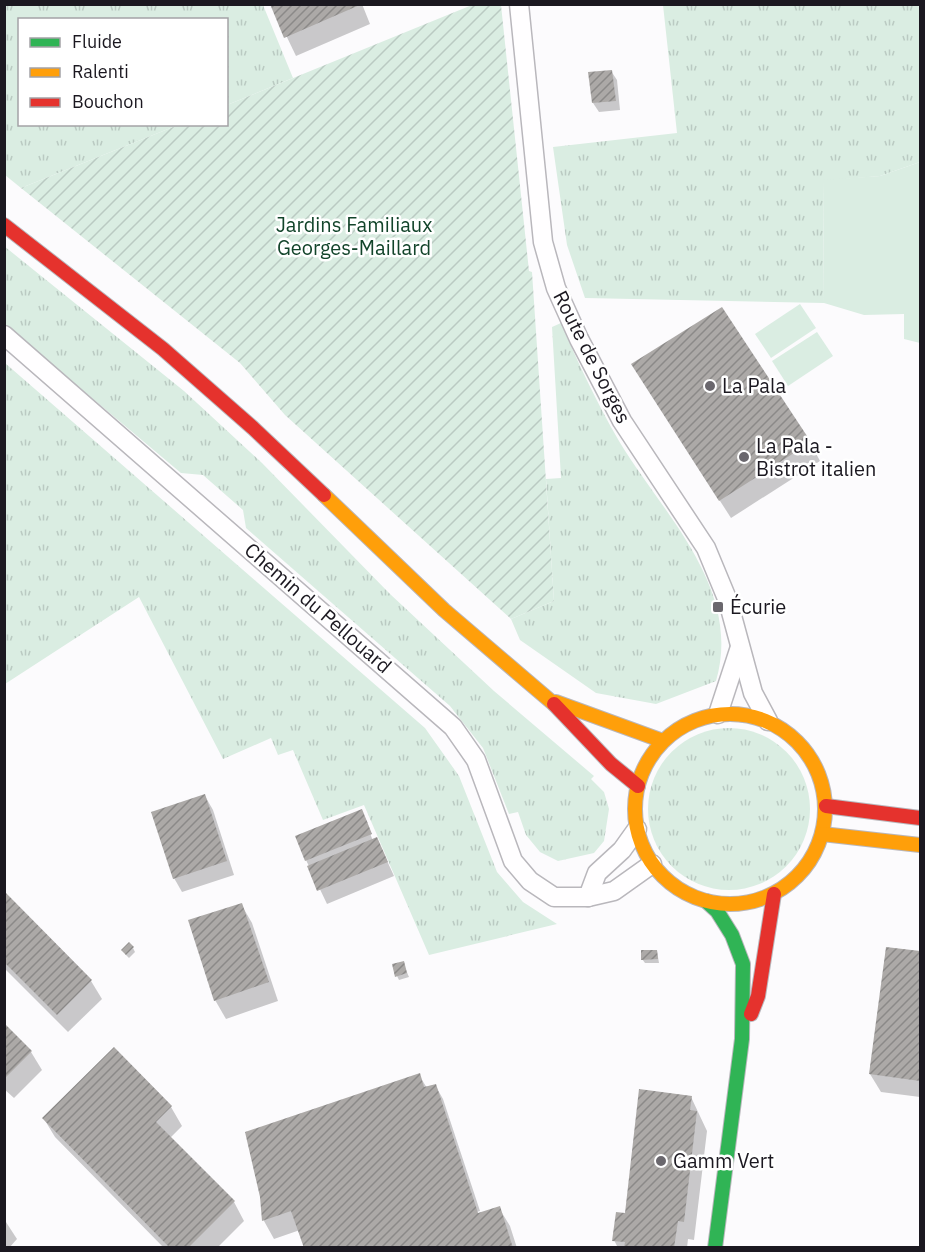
<svg xmlns="http://www.w3.org/2000/svg" width="925" height="1252" viewBox="0 0 925 1252" font-family="'IBM Plex Sans',sans-serif">
  <defs>
    <pattern id="grass-tufts" width="24" height="20" patternUnits="userSpaceOnUse" patternTransform="scale(1.5)"><rect width="24" height="20" fill="#daede2"/><path d="M3 7l-1-3M5 7V3M7 7l1-3M15 17l-1-3M17 17v-4M19 17l1-3" fill="none" stroke="#bacac2"/></pattern>
    <pattern id="garden-furrows" width="10" height="10" patternUnits="userSpaceOnUse" patternTransform="scale(1.5)"><rect width="10" height="10" fill="#daede2"/><path d="M-1 1l2-2M0 10L10 0M9 11l2-2" fill="none" stroke="#bacac2"/></pattern>
    <pattern id="building-hatch" width="6" height="6" patternUnits="userSpaceOnUse" patternTransform="scale(1.5)"><rect width="6" height="6" fill="#aca9a7"/><path d="M-1 1l2-2M0 6l6-6M5 7l2-2" fill="none" stroke="#8b8988"/></pattern>
  </defs>
  <rect width="100%" height="100%" fill="#fcfbfd"/>
  <g fill="url(#grass-tufts)">
    <path d="M 4,5 L 263,5 L 293,78 L 227,105 L 226,20 L 20,20 L 20,124 L 178,125 L 21,188 L 5,175 Z"/>
    <path d="M 663,5 L 920,5 L 920,162 L 880,176 L 823,181 L 824,303 L 585,298 L 567,245 L 553,147 L 677,133 Z"/>
    <path d="M 4,246 L 184,391 L 262,463 L 390,594 L 494,691 L 594,776 L 591,779 L 604,792 L 609,809 L 604,841 L 594,853 L 558,861 L 540,852 L 526,835 L 518,812 L 509,814 L 483,748 L 450,706 L 246,528 L 243,510 L 203,475 L 181,473 L 5,325 Z"/>
    <path d="M 561,323 C 578,363 597,403 619,441 C 662,513 743,588 716,681 L 656,704 L 596,693 L 520,640 L 511,619 L 554,601 L 546,479 L 561,478 L 552,327 Z"/>
    <path d="M 5,363 L 425,728 L 459,776 L 497,872 L 523,902 L 557,924 L 429,955 L 364,805 L 323,820 L 293,750 L 278,755 L 271,738 L 223,759 L 139,597 L 5,684 Z"/>
    <circle cx="729" cy="809" r="81"/>
  </g>
  <g fill="#daede2">
    <path d="M 920,162 L 920,343 L 904,339 L 904,314 L 864,315 L 824,303 L 823,180 L 880,176 Z"/>
    <path d="M 800,304 L 816,328 L 771,358 L 755,334 Z"/>
    <path d="M 817,332 L 833,356 L 788,386 L 772,361 Z"/>
  </g>
  <path fill="url(#garden-furrows)" d="M 472,5 L 501,5 L 529,271 L 532,272 L 554,601 L 511,619 L 285,415 L 240,363 L 21,188 L 178,125 L 226,124 L 227,105 Z"/>
  <g fill="#0003">
    <path d="M 271,4 L 362,4 L 370,24 L 296,56 Z"/>
    <path d="M 611,71 L 617,80 L 620,110 L 599,112 L 593,103 Z"/>
    <path d="M 644,383 L 810,442 L 820,461 L 731,518 Z"/>
    <path d="M 205,796 L 213,810 L 234,875 L 182,892 L 174,878 Z"/>
    <path d="M 361,811 L 368,823 L 366,823 L 373,841 L 377,839 L 394,876 L 327,904 L 306,860 Z"/>
    <path d="M 4,893 L 91,981 L 102,999 L 68,1032 L 4,968 Z"/>
    <path d="M 241,904 L 252,923 L 278,1001 L 226,1019 L 215,1000 Z"/>
    <path d="M 133,948 L 135,952 L 129,958 L 125,954 Z"/>
    <path d="M 887,949 L 920,953 L 920,1097 L 881,1092 L 870,1074 Z"/>
    <path d="M 657,951 L 659,963 L 645,963 L 642,959 Z"/>
    <path d="M 403,963 L 409,977 L 399,980 L 397,976 Z"/>
    <path d="M 4,1025 L 31,1052 L 42,1070 L 14,1098 L 4,1089 Z"/>
    <path d="M 114,1049 L 171,1107 L 182,1126 L 170,1138 L 234,1202 L 244,1221 L 217,1248 L 164,1248 L 55,1137 L 44,1119 Z"/>
    <path d="M 419,1075 L 427,1088 L 435,1085 L 443,1099 L 480,1211 L 470,1214 L 470,1217 L 499,1208 L 510,1226 L 517,1248 L 306,1248 L 300,1230 L 274,1239 L 264,1221 L 261,1197 Z"/>
    <path d="M 691,1097 L 707,1131 L 694,1240 L 688,1239 L 687,1248 L 618,1248 L 614,1240 Z"/>
    <path d="M 4,1219 L 17,1239 L 9,1248 L 4,1248 Z"/>
  </g>
  <g fill="url(#building-hatch)">
    <path d="M 270,4 L 362,4 L 284,38 Z"/>
    <path d="M 612,70 L 616,101 L 592,103 L 588,72 Z"/>
    <path d="M 722,307 L 811,442 L 719,501 L 631,364 Z"/>
    <path d="M 205,794 L 227,861 L 173,879 L 151,812 Z"/>
    <path d="M 362,809 L 372,834 L 305,861 L 295,836 Z"/>
    <path d="M 377,837 L 388,862 L 317,891 L 307,866 Z"/>
    <path d="M 4,891 L 92,980 L 57,1015 L 4,962 Z"/>
    <path d="M 242,903 L 269,982 L 214,1001 L 188,920 Z"/>
    <path d="M 129,942 L 134,947 L 126,955 L 121,950 Z"/>
    <path d="M 886,947 L 920,951 L 920,1081 L 869,1074 Z"/>
    <path d="M 641,950 L 657,950 L 658,959 L 641,960 Z"/>
    <path d="M 404,961 L 407,973 L 395,977 L 392,964 Z"/>
    <path d="M 4,1023 L 32,1051 L 4,1079 Z"/>
    <path d="M 114,1047 L 172,1106 L 156,1122 L 235,1201 L 188,1248 L 170,1248 L 42,1118 Z"/>
    <path d="M 420,1073 L 424,1087 L 436,1084 L 478,1213 L 500,1206 L 513,1248 L 304,1248 L 291,1211 L 262,1221 L 260,1197 L 245,1132 Z"/>
    <path d="M 639,1089 L 692,1096 L 690,1110 L 697,1111 L 684,1222 L 678,1221 L 674,1248 L 624,1248 L 625,1242 L 612,1241 L 616,1212 L 625,1213 Z"/>
  </g>
  <g fill="none" stroke-linecap="round" stroke-linejoin="round">
    <g stroke="#b9b7bc" stroke-width="21">
      <g id="street">
        <path d="M 519,4 L 543,242 L 556,288 L 579,339 L 622,421 L 706,548 L 728,601 L 753,693 L 768,721"/>
        <path d="M 4,335 L 453,727 L 476,760 L 513,861 L 530,881 L 554,897 L 588,897 L 614,891 L 652,864"/>
        <path d="M 718,714 L 740,647"/>
        <path d="M 588,897 L 597,873 L 622,850 L 637,829"/>
      </g>
    </g>
    <g stroke="#b9b7bc" stroke-width="16">
      <path id="fast" d="M 706,901 L 717,911 L 732,935 L 743,964 L 742,1039 L 715,1248"/>
    </g>
    <g stroke="#b9b7bc" stroke-width="16">
      <g id="slow">
        <path d="M 324,495 L 444,610 L 554,704"/>
        <path d="M 556,702 L 663,741"/>
        <circle cx="730" cy="809" r="95"/>
        <path d="M 822,834 L 920,845"/>
      </g>
    </g>
    <g stroke="#b9b7bc" stroke-width="16">
      <g id="jam">
        <path d="M 4,225 L 163,349 L 253,428 L 324,495"/>
        <path d="M 554,704 L 611,764 L 638,786"/>
        <path d="M 826,806 L 920,818"/>
        <path d="M 751,1014 L 758,996 L 774,894"/>
      </g>
    </g>
    <use href="#street" stroke="#fffeff" stroke-width="18"/>
    <use href="#fast" stroke="#30b455" stroke-width="14"/>
    <use href="#slow" stroke="#ff9f0a" stroke-width="14"/>
    <use href="#jam" stroke="#e5322d" stroke-width="14"/>
  </g>
  <g fill="#6a676d" stroke="#fff" stroke-width="2">
    <circle cx="710" cy="386" r="6"/>
    <circle cx="744" cy="457" r="6"/>
    <rect x="712" y="601" width="12" height="12" rx="3"/>
    <circle cx="661" cy="1161" r="6"/>
  </g>
  <g text-anchor="middle" stroke-width="5" stroke-linejoin="round" paint-order="stroke">
    <g font-size="20" fill="#12442a" stroke="#fff">
      <text x="354" y="232">Jardins Familiaux<tspan x="354" dy="23">Georges-Maillard</tspan></text>
    </g>
    <g font-size="20" fill="#1b1820" stroke="#fff">
      <text transform="translate(592 357) rotate(63)" y="7">Route de Sorges</text>
      <text transform="translate(318 608) rotate(41)" y="7">Chemin du Pellouard</text>
    </g>
    <g font-size="20" fill="#1b1820" stroke="#fff" text-anchor="start">
      <text x="722" y="393">La Pala</text>
      <text x="756" y="453">La Pala -<tspan x="756" dy="23">Bistrot italien</tspan></text>
      <text x="730" y="614">Écurie</text>
      <text x="673" y="1168">Gamm Vert</text>
    </g>
  </g>
  <rect width="925" height="1252" fill="none" stroke="#1b1820" stroke-width="12"/>
  <rect x="18" y="18" width="210" height="108" fill="#ffffff" stroke="#a4a3a6" stroke-width="1.5"/>
  <rect x="30" y="38" width="30" height="9" fill="#30b455" stroke="#a4a3a6" stroke-width="1.5"/>
  <text x="72" y="48" font-size="18" fill="#1b1820">Fluide</text>
  <rect x="30" y="68" width="30" height="9" fill="#ff9f0a" stroke="#a4a3a6" stroke-width="1.5"/>
  <text x="72" y="78" font-size="18" fill="#1b1820">Ralenti</text>
  <rect x="30" y="98" width="30" height="9" fill="#e5322d" stroke="#a4a3a6" stroke-width="1.5"/>
  <text x="72" y="108" font-size="18" fill="#1b1820">Bouchon</text>
</svg>
